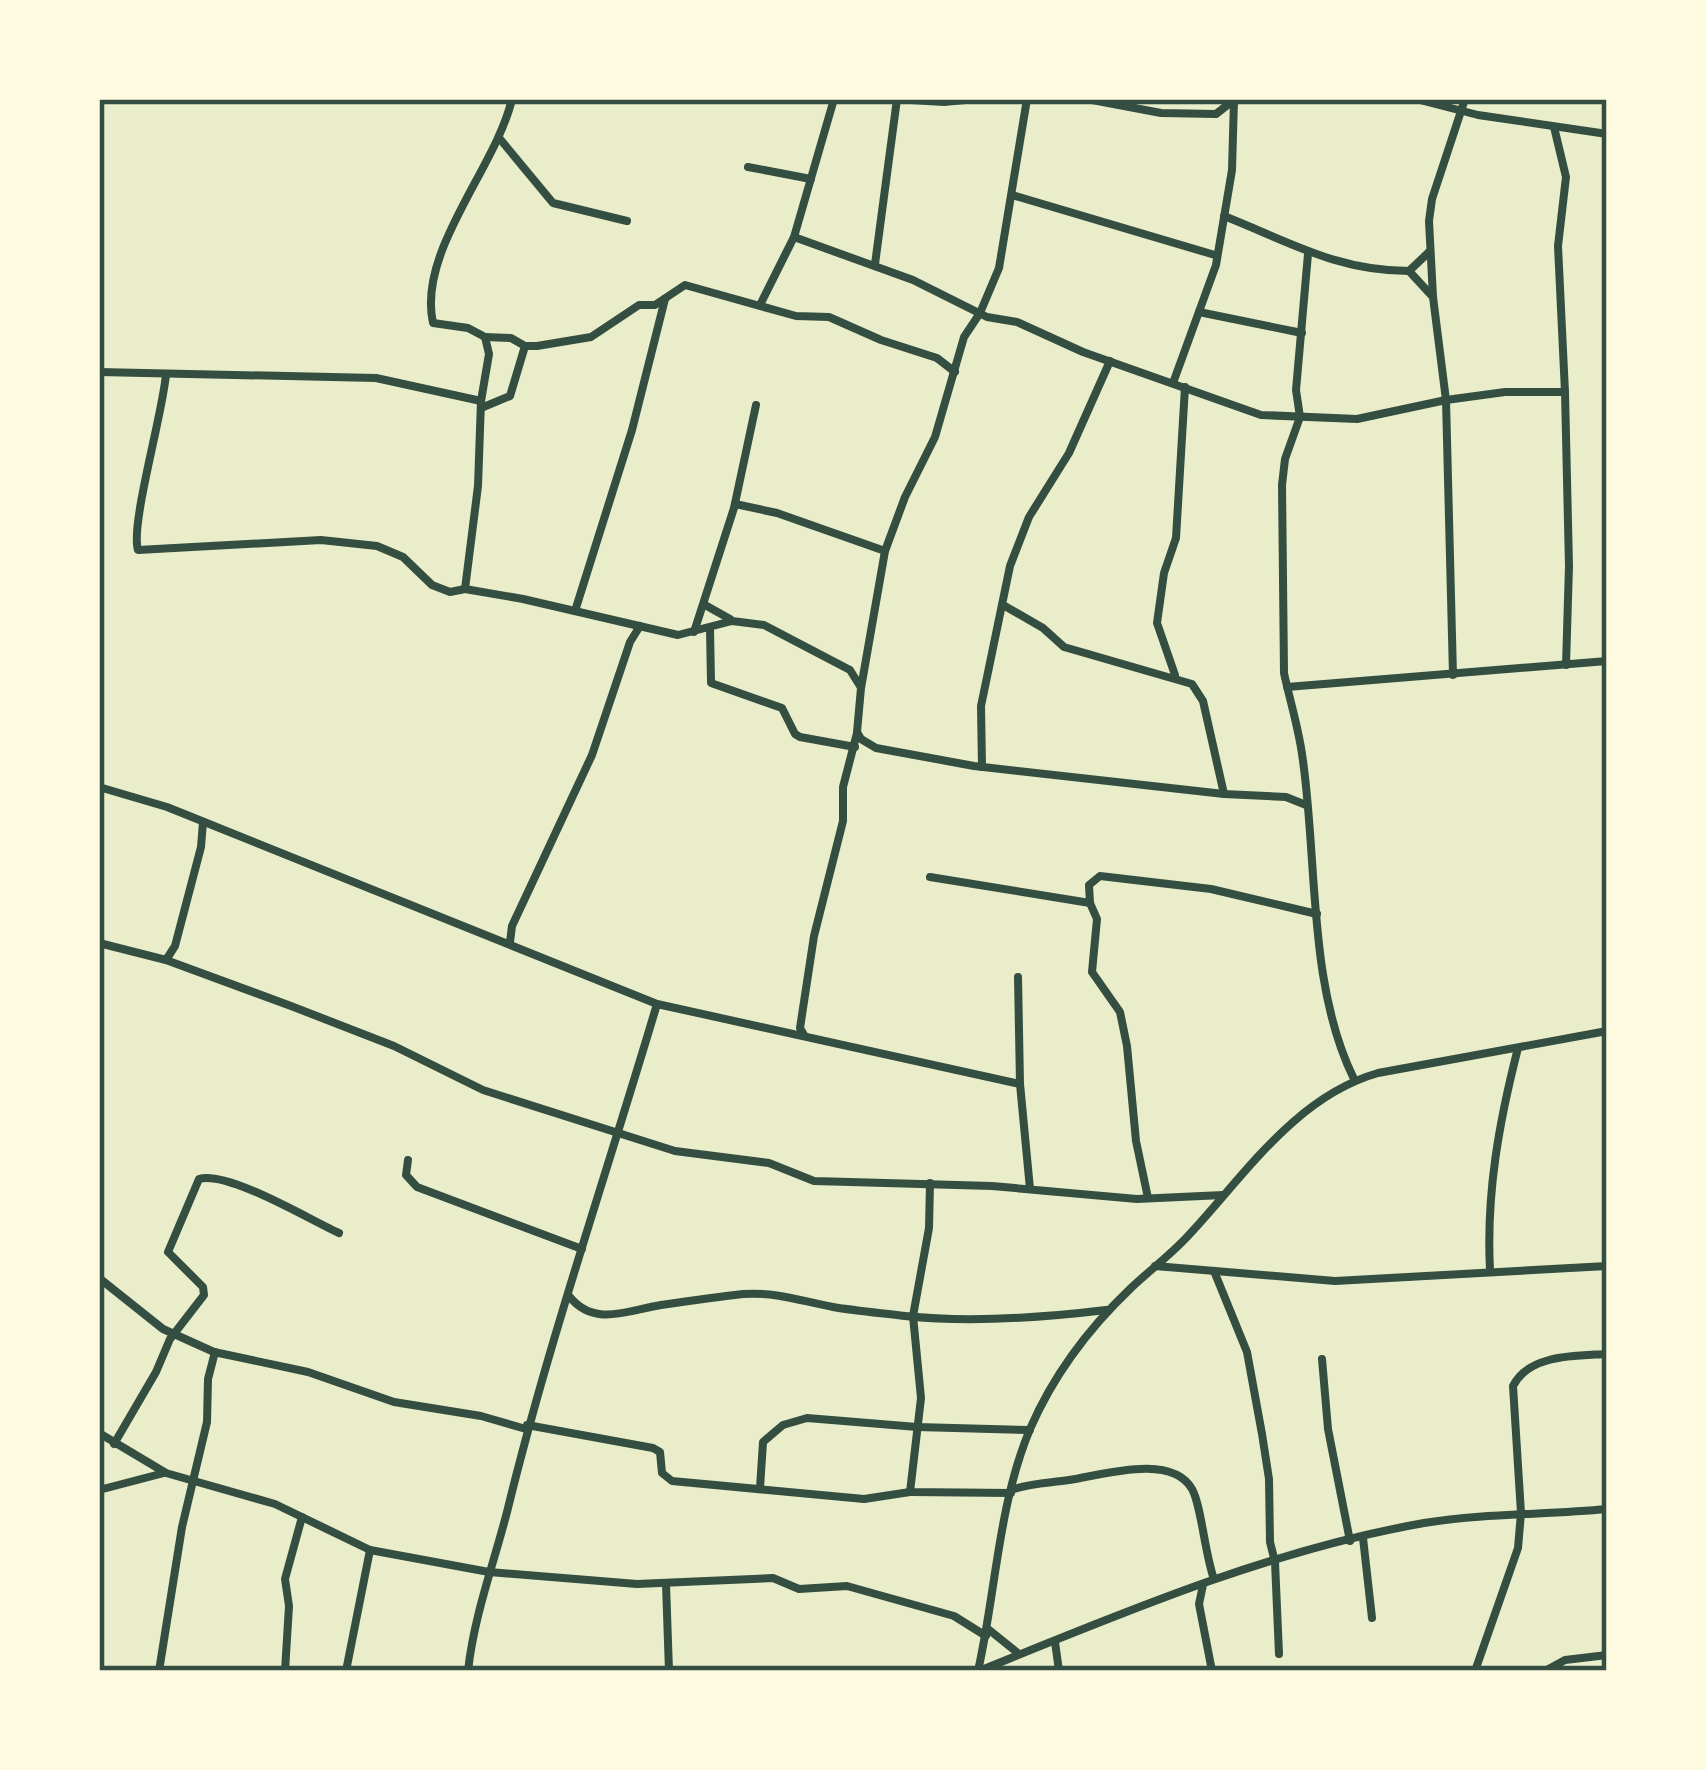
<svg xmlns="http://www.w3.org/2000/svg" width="1706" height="1770" viewBox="0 0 1706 1770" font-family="Karla,sans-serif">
  <rect width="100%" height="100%" fill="#e9edc9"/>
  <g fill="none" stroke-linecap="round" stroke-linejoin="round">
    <g stroke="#344e41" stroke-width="8">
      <path d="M 895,99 L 944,102 L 976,99"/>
      <path d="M 1027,99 L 999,268 L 980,313 L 964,337 L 935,437 L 905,497 L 885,551 L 861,688 L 857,732 L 861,739 L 876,748 L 974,766 L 1224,794 L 1286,797 L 1306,805"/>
      <path d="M 1087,99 L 1161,113 L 1216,114 L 1234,100"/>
      <path d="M 1416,99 L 1478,115 L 1607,134"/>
      <path d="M 1465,99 L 1432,199 L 1429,221 L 1433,297 L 1446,400 L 1505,392 L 1565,392 L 1558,246 L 1566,177 L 1554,127"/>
      <path d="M 500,139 L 553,203 L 627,221"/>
      <path d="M 748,167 L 811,179"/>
      <path d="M 1012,195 L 1215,255"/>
      <path d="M 1224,216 C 1290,242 1337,271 1409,271"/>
      <path d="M 794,237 L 913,280 L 987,317 L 1017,322 L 1083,352 L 1261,415 L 1357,419 L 1446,400 L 1453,675"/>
      <path d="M 1429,252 L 1409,271 L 1433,297"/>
      <path d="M 1308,254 L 1296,390 L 1300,417 L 1285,459 L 1282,485 L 1284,673 C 1290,701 1298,726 1302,754 C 1318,858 1307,984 1354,1079"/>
      <path d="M 875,264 L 897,99"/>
      <path d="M 760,305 L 794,237 L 834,99"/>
      <path d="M 1199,312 L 1302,333"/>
      <path d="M 485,337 L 511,338 L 525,346 L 537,346 L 591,337 L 639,305 L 655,305 L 685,285 L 796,316 L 829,317 L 881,340 L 937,358 L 955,372"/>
      <path d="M 99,372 L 376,378 L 481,401 L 489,354 L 485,337 L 468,328 L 433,323 C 417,251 496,168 512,99"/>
      <path d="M 166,374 C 163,413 130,525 138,550 L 321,540 L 377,546 L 403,557 L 432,585 L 450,592 L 465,589 L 523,599 L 678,635 L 732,621 L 764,625 L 850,670 L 860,686"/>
      <path d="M 1173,383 L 1216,265 L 1232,170 L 1234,100"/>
      <path d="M 1565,392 L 1569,566 L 1566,665"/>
      <path d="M 481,408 L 510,396 L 525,346"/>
      <path d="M 735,504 L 777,513 L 885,551"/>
      <path d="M 465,589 L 478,486 L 481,401"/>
      <path d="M 705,605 L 730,619"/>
      <path d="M 1003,605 L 1043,628 L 1064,647 L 1192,684 L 1203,701 L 1224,794"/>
      <path d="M 575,611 L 632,430 L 665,299"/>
      <path d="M 710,628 L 711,683 L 782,708 L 795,734 L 800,737 L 855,747"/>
      <path d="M 694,632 L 734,508 L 756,405"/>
      <path d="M 1175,675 L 1157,623 L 1164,573 L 1176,538 L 1185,387"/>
      <path d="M 1287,687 L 1607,661"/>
      <path d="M 982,767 L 981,706 L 1010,566 L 1029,517 L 1069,453 L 1110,361"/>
      <path d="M 99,787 L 167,807 L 657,1004 L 1020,1084 L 1030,1189"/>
      <path d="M 930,877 L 1090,903"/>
      <path d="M 510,942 L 512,926 L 592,755 L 630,642 L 640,626"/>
      <path d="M 99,943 L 166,960 L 291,1006 L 394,1046 L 483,1090 L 675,1151 L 769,1163 L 814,1181 L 992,1186 L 1137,1199 L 1223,1195"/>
      <path d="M 166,960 L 175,946 L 201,847 L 203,822"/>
      <path d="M 1018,977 L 1020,1084"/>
      <path d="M 804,1035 L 800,1028 L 814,936 L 843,821 L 843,787 L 857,733"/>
      <path d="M 408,1160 L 406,1175 L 417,1187 L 582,1249"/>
      <path d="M 930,1183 L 929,1228 L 913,1316 L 921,1398 L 910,1492 L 1011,1493"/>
      <path d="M 1148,1198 L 1136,1141 L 1127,1046 L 1120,1012 L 1092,972 L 1097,919 L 1090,903 L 1089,885 L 1100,876 L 1211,889 L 1317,914"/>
      <path d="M 1155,1266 L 1335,1281 L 1607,1266"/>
      <path d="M 1490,1270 C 1486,1194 1499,1122 1518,1048"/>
      <path d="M 1214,1271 L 1247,1352 L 1262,1434 L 1269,1479 L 1270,1542 L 1275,1562 L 1279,1654"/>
      <path d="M 99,1278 L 163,1329 L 214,1352 L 308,1372 L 394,1402 L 481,1416 L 526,1429"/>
      <path d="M 569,1296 C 594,1328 629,1310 661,1305 C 688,1301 716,1297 743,1294 C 779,1292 800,1301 833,1307 C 857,1311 881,1313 905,1316 C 972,1323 1040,1318 1106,1310"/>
      <path d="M 1322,1359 L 1328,1429 L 1350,1541"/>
      <path d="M 527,1425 L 653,1448 L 660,1452 L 662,1473 L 672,1481 L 864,1499 L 910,1492"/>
      <path d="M 99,1433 L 166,1473 L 275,1504 L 370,1550 L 489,1572 L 637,1584 L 773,1578 L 799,1589 L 847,1586 L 954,1616 L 986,1636"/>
      <path d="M 114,1444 L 156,1372 L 170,1339 L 204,1295 L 203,1287 L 168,1252 L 199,1179 C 227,1170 310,1220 339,1233"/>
      <path d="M 760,1488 L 763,1442 L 783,1425 L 807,1418 L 917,1427 L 1030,1430"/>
      <path d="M 1014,1489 C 1033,1483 1049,1483 1069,1480 C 1099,1476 1171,1452 1192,1489 C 1201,1504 1205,1555 1214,1579"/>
      <path d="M 99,1490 L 164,1473"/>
      <path d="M 1363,1538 L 1372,1618"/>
      <path d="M 666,1584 L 669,1671"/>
      <path d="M 1203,1585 L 1199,1604 L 1212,1671"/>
      <path d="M 988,1629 L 1019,1654"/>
      <path d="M 1055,1642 L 1059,1671"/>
      <path d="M 159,1671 L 182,1527 L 207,1422 L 208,1379 L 215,1352"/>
      <path d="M 285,1671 L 289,1606 L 285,1579 L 302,1517"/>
      <path d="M 346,1671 L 370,1550"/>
      <path d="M 468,1671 C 474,1616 493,1566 507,1512 C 549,1340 607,1173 657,1004"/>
      <path d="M 978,1671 C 996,1591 998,1506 1030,1429 C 1053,1376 1090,1327 1131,1288 C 1149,1271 1169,1256 1186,1238 C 1243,1178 1294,1097 1378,1073 L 1607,1031"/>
      <path d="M 979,1671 C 1122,1613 1270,1550 1424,1523 C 1485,1513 1546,1515 1607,1509"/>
      <path d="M 1475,1671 L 1518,1548 L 1521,1513 L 1513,1386 C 1529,1354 1576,1356 1607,1354"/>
      <path d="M 1545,1671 L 1565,1660 L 1607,1655"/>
    </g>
  </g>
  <rect width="1706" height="1770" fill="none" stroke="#fefae0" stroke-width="204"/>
  <rect x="102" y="102" width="1502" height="1566" fill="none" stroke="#344e41" stroke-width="4.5"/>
</svg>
